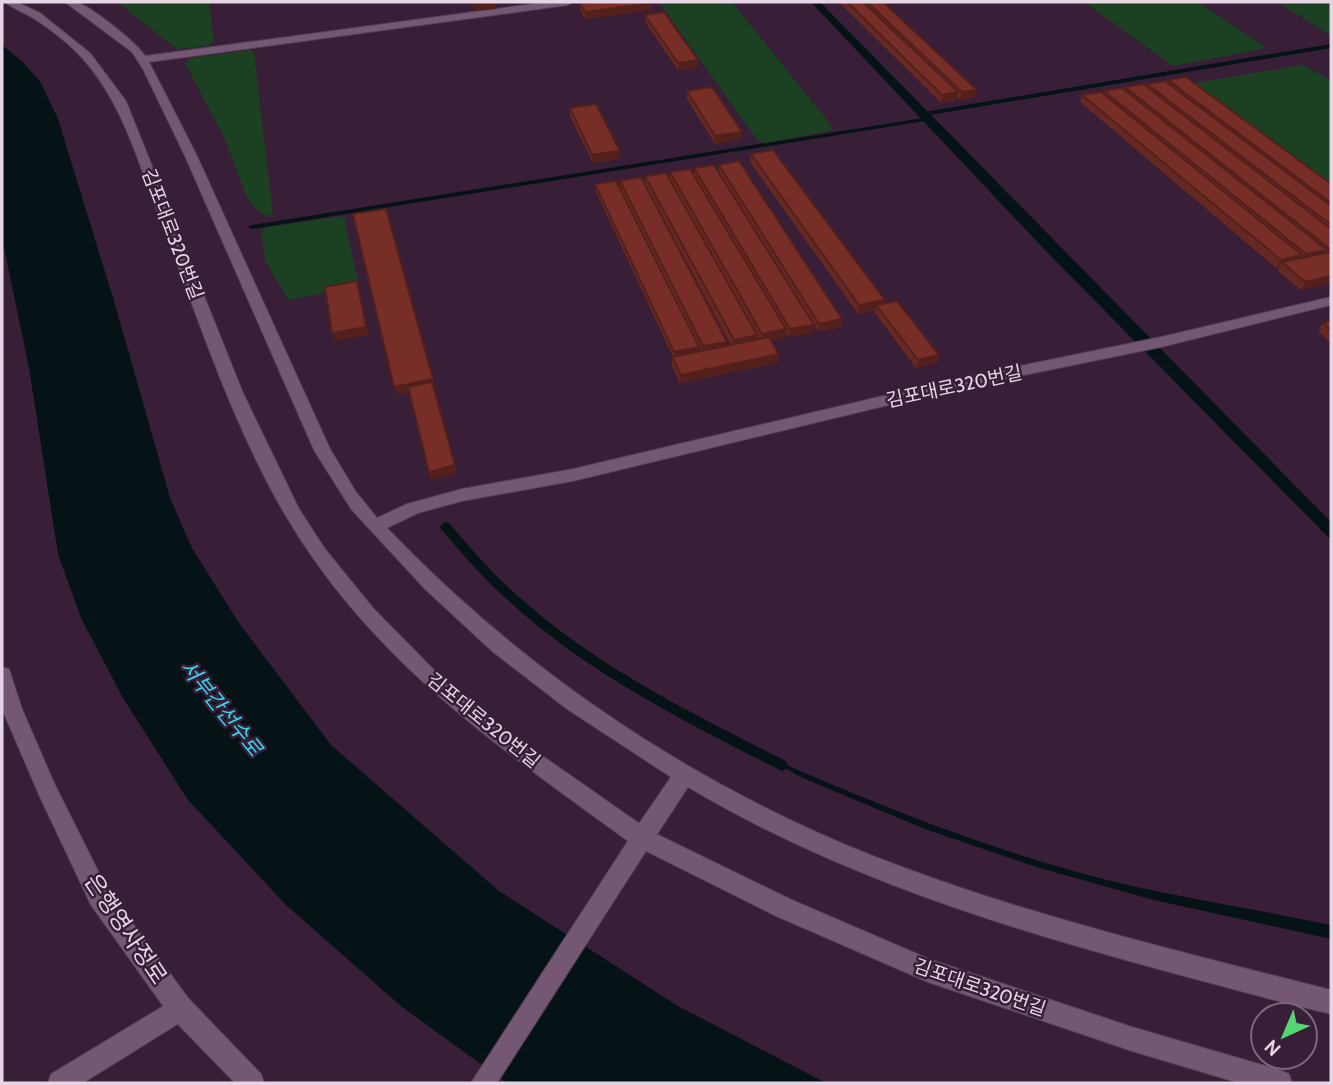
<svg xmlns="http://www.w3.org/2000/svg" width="1333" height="1085" viewBox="0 0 1333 1085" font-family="Cabin,'Noto Sans KR',sans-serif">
  <rect width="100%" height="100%" fill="#381e37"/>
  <g fill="#1b4022">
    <path d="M 117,2 L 209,2 L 214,42 L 207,46 L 177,49 Z"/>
    <path d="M 659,2 L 732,2 L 825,117 L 833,130 L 766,143 L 758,141 Z"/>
    <path d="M 1084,2 L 1198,2 L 1267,48 L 1173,66 Z"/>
    <path d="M 1277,2 L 1331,2 L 1331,36 L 1327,33 Z"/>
    <path d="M 251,50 L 254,52 L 273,215 L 267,217 L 256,209 L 246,196 L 225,139 L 185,63 L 191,58 Z"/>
    <path d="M 1303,65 L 1331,80 L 1331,187 L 1194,83 Z"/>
    <path d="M 344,216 L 359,286 L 288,300 L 265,260 L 261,231 L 268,227 Z"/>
  </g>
  <g fill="#051316">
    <path d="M 811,2 L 820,2 L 1331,522 L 1331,540 L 1044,249 Z"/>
    <path d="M 2,45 L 23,62 L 41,83 L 58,119 L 114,301 L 170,498 L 192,548 L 239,623 L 331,745 L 499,891 L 678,1006 L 826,1083 L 507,1083 L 402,1007 L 286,905 L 188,800 L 123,698 L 81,618 L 58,554 L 29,368 L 2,238 Z"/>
    <path d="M 773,759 C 884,808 1010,858 1128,885 C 1195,900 1264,911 1331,925 L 1331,939 L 1154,900 L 1036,867 L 925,829 L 803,778 L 772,761 Z"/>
  </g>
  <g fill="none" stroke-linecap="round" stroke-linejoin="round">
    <g fill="#051316" fill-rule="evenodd">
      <path d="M 1331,44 L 1331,48 L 924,116 L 921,114 L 924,112 Z"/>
      <path d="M 929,117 L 931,118 L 931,120 L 252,229 L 248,227 L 252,225 Z"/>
      <path d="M 445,522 L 449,523 C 471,549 493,574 519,597 C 597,667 693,714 786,761 L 788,765 L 786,769 L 782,771 L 778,769 C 685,722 588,673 511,603 C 485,580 463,555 441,529 L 440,526 Z"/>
    </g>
    <g stroke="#533d52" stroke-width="2">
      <g id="service">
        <path d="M 65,2 C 66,2 75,1 76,2 C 91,6 137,43 145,56 L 548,2 L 573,2 L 568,5 L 149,62 L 197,156 L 330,449 L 356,492 L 377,518 L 407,504 L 462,489 L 573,469 L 951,380 L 1161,337 L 1331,297 L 1331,305 L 1161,347 L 951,390 L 573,481 L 462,501 L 418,513 L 387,528 C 523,670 689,783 873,856 C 1021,914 1177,951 1331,990 L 1331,1014 C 1275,1001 1218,985 1162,970 C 998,926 834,874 688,787 L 650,845 L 642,848 L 634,845 L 631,838 L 634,831 L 671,777 L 567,709 L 493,652 L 425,589 L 351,509 L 314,450 L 185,156 L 143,69 L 132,52 Z"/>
        <path d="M 180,996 L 189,999 L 192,1008 L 189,1017 L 83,1083 L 48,1083 L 51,1074 Z"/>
      </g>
    </g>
    <g stroke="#533d52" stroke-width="2">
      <g id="tertiary">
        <path d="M 5,2 L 17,2 L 40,13 L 90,53 L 126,101 L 243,393 L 299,509 L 325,549 L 373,608 L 435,671 L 514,736 L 650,831 L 792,900 L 929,959 L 1132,1027 L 1280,1070 L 1289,1074 L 1292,1083 L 1239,1083 L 1132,1051 L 928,982 L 776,916 L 646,851 L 497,1083 L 471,1083 L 628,841 C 497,746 370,659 286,516 C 230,421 196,311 156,208 C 136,156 121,101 83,59 C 70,44 50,29 33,18 C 24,12 13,9 5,2 Z"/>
        <path d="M 2,667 L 9,669 L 22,709 L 55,785 L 107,889 L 189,999 L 261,1074 L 264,1083 L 235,1083 L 171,1017 L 91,905 L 40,797 L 2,709 Z"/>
      </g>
    </g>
    <use href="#service" fill="#745773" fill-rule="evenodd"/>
    <use href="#tertiary" fill="#745773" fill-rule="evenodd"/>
  </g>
  <g fill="#662822">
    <path d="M 839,2 L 883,2 L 976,97 L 960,100 L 957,96 L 956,100 L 941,103 Z"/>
    <path d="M 580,3 L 652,3 L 652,10 L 585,19 L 580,10 Z"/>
    <path d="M 645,15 L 698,60 L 698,68 L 678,70 L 645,22 Z"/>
    <path d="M 1168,80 L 1331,184 L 1331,283 L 1301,290 L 1278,271 L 1279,267 L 1276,268 L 1080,102 L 1082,95 L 1103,93 L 1104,91 L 1124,89 L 1125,87 L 1146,86 L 1147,84 L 1167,82 Z"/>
    <path d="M 687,91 L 742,132 L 742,139 L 715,144 L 687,99 Z"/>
    <path d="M 570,108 L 620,159 L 593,163 L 570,116 Z"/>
    <path d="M 751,154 L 885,300 L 884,303 L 939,355 L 937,363 L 916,368 L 875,313 L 875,310 L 858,314 L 750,162 Z"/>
    <path d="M 719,165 L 842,319 L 841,327 L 818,332 L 814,325 L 813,333 L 789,337 L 786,331 L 785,338 L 770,340 L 779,354 L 778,363 L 680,383 L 672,366 L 672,357 L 673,357 L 596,192 L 595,184 L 699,347 L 699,352 L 701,351 L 620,189 L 620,181 L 727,342 L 727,346 L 731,345 L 645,184 L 645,176 L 670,180 L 670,172 L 694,176 L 694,168 L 719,172 Z"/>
    <path d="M 1331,321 L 1331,343 L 1318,331 L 1323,323 Z"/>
  </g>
  <g fill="#53201b">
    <path d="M 491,2 L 495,2 L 496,9 L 474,11 L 473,4 Z"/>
    <path d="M 652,3 L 652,10 L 585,19 L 585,12 Z"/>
    <path d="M 698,60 L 698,68 L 678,70 L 678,63 Z"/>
    <path d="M 977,90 L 976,97 L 960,100 L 962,92 Z"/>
    <path d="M 958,92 L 956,100 L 941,103 L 942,95 Z"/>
    <path d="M 742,132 L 742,139 L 715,144 L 715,136 Z"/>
    <path d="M 620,151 L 620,159 L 593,163 L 592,155 Z"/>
    <path d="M 1327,250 L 1322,258 L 1301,263 L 1306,254 Z"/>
    <path d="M 1302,255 L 1297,263 L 1282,262 L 1279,267 L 1276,268 L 1281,260 Z"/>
    <path d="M 1331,276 L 1331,283 L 1301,290 L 1305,282 Z"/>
    <path d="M 357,281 L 369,335 L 335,341 L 332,333 Z"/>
    <path d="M 885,300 L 883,308 L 876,305 L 875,310 L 858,314 L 859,305 Z"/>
    <path d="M 842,319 L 841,327 L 818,332 L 819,324 Z"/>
    <path d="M 814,325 L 813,333 L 789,337 L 790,329 Z"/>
    <path d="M 786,329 L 785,338 L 761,342 L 762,334 Z"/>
    <path d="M 757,335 L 757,344 L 733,348 L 734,340 Z"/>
    <path d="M 727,342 L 727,350 L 703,355 L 703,346 Z"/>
    <path d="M 699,347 L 699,355 L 674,360 L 674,352 Z"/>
    <path d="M 779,354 L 778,363 L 680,383 L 681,375 Z"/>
    <path d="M 939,355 L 937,363 L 916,368 L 918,360 Z"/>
    <path d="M 433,379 L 435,387 L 397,395 L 394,387 Z"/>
    <path d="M 455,465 L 457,474 L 431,480 L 429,472 Z"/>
  </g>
  <g fill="#772e27" stroke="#53201b" stroke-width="2">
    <path d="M 472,2 L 491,2 L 473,4 Z"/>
    <path d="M 590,2 L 651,2 L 652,3 L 585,12 L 580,3 Z"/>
    <path d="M 847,2 L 863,2 L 958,92 L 942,95 Z"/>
    <path d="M 867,2 L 883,2 L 977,90 L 962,92 Z"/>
    <path d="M 664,12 L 698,60 L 678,63 L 645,15 Z"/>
    <path d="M 1186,77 L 1331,184 L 1331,203 L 1168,80 Z"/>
    <path d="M 1165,81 L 1331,206 L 1331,225 L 1147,84 Z"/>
    <path d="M 1143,84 L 1331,229 L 1331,249 L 1330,249 L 1125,87 Z"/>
    <path d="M 712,87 L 742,132 L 715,136 L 687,91 Z"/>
    <path d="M 1122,88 L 1327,250 L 1306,254 L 1104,91 Z"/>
    <path d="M 1101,92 L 1302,255 L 1281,260 L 1082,95 Z"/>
    <path d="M 596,104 L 620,151 L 592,155 L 570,108 Z"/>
    <path d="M 773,150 L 885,300 L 859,305 L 751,154 Z"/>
    <path d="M 739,161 L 842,319 L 819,324 L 719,165 Z"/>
    <path d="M 714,165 L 814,325 L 790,329 L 694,168 Z"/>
    <path d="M 690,169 L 786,329 L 762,334 L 670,172 Z"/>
    <path d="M 666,173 L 757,335 L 734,340 L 645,176 Z"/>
    <path d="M 641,177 L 727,342 L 703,346 L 620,181 Z"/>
    <path d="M 616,181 L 699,347 L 674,352 L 595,184 Z"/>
    <path d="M 386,209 L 433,379 L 394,387 L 353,214 Z"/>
    <path d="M 1331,252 L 1331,276 L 1305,282 L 1282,262 Z"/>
    <path d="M 357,281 L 366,327 L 332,333 L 325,287 Z"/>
    <path d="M 897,301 L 939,355 L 918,360 L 876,305 Z"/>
    <path d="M 1331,321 L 1331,330 L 1323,323 Z"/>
    <path d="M 769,337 L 779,354 L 681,375 L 672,357 Z"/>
    <path d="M 432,382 L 455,465 L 429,472 L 408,387 Z"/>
  </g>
  <g text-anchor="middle" stroke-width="5" stroke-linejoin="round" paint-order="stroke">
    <g font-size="19" fill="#e6d5e5" stroke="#381e37">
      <text transform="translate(173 234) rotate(69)" y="7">김포대로320번길</text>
      <text transform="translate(954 386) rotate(-12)" y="7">김포대로320번길</text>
      <text transform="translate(484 720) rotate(39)" y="7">김포대로320번길</text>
      <text transform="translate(980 987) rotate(19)" y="7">김포대로320번길</text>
    </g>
    <g font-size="21" font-style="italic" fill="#2fdcf2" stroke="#381e37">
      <text transform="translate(221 708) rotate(51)" y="7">서부간선수로</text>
    </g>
    <g font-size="23" fill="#e6d5e5" stroke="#381e37">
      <text transform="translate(126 929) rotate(56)" y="8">은행영사정로</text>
    </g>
  </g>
  <rect width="1333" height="1085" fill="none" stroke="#e6d5e5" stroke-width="7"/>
  <g transform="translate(1284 1036) rotate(224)"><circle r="33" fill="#381e37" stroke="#7e677d" stroke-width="2"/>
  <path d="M0-5L12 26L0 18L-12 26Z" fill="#54d672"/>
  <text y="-10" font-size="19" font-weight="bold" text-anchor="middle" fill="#e6d5e5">N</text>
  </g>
</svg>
